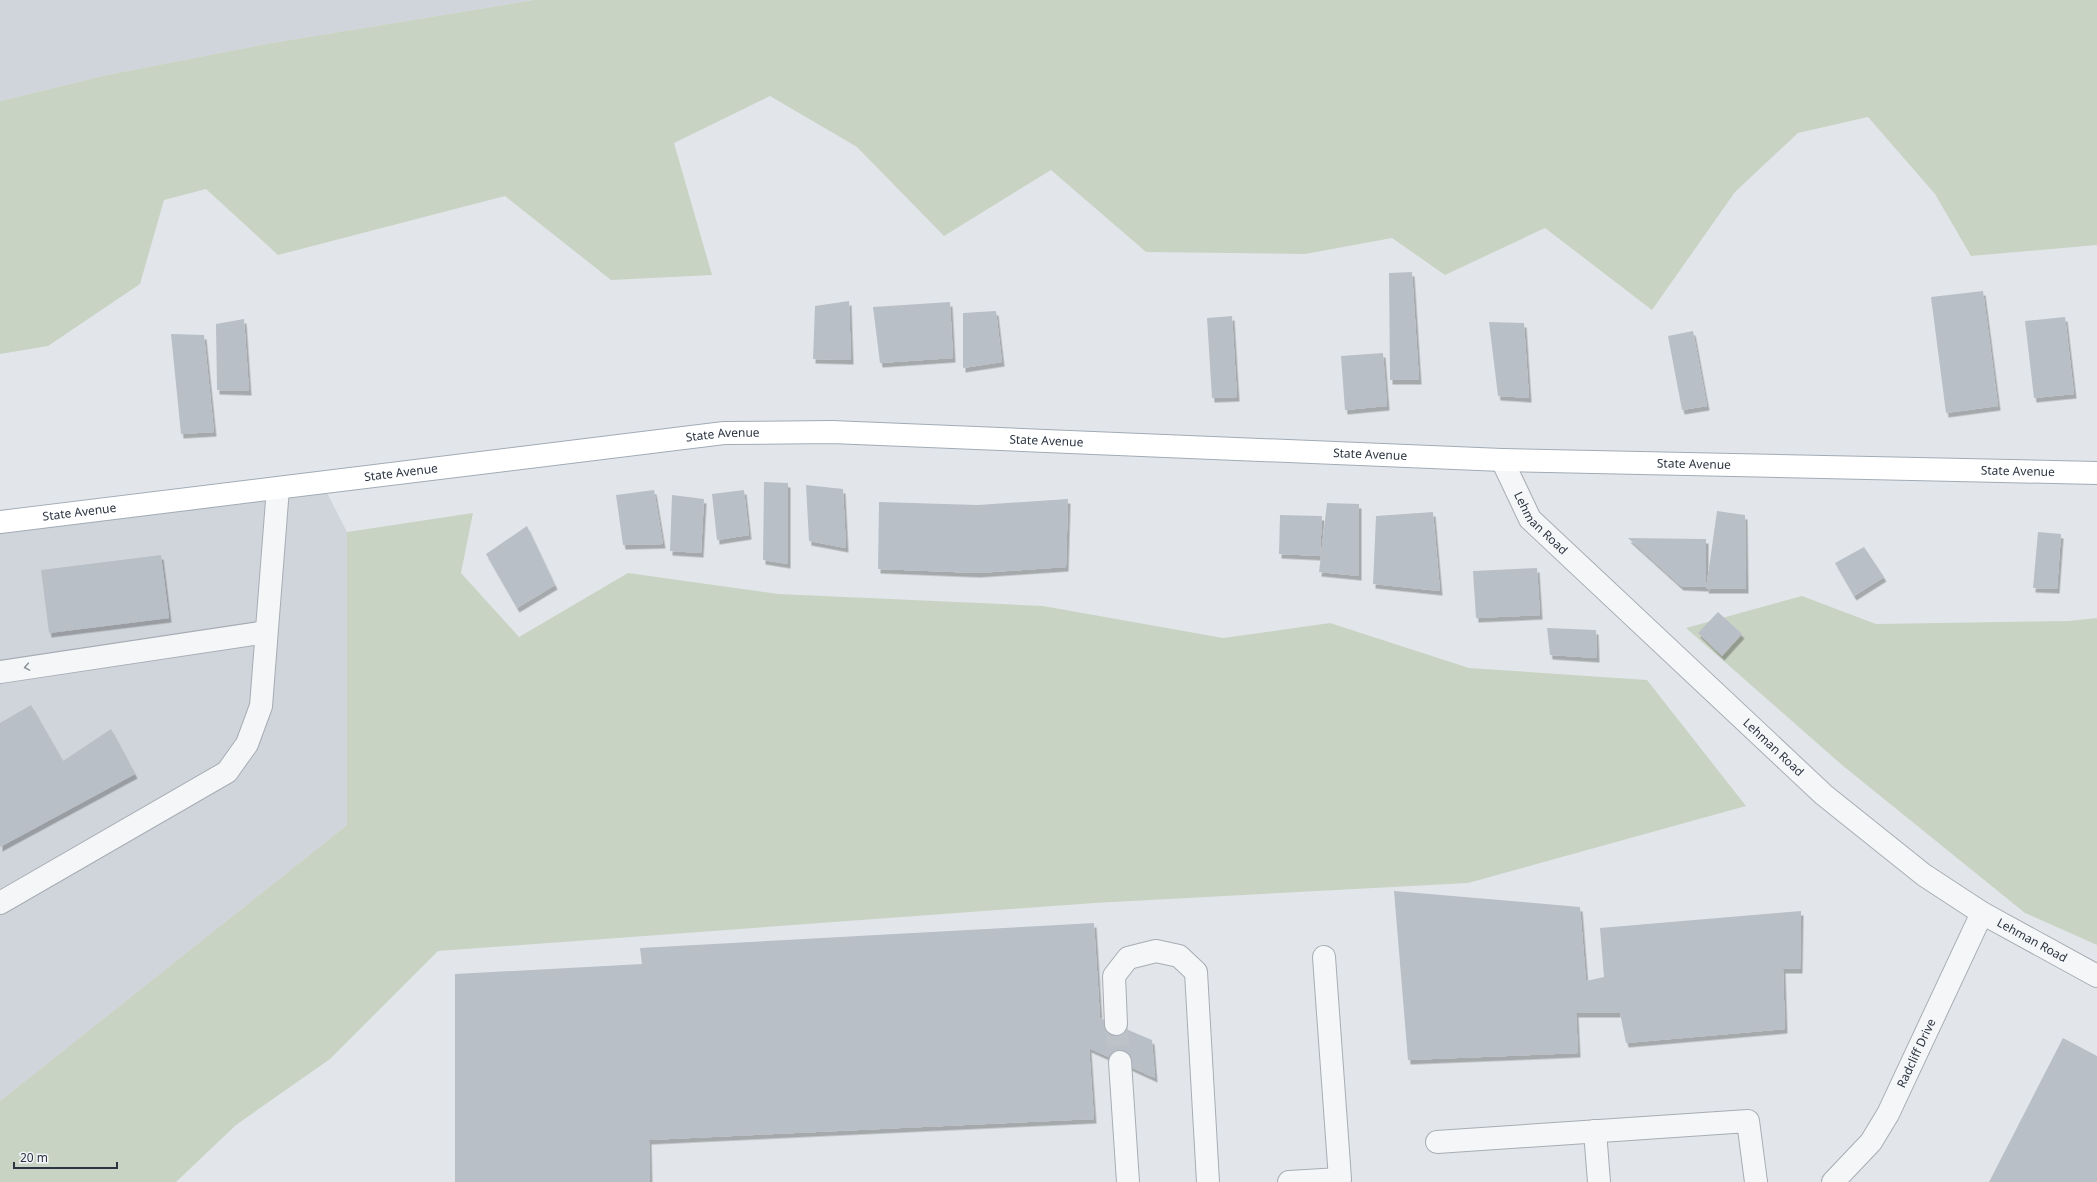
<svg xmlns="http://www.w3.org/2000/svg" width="2097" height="1182" viewBox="0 0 2097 1182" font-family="'Noto Sans',sans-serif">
  <defs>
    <filter id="shadow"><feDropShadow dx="2.5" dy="4.5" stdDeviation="0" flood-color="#0004"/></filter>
  </defs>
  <rect width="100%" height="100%" fill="#e2e6ea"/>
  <g fill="#d0d5dc">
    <path d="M 0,0 L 534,0 L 266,44 L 107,75 L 0,101 Z"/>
    <path d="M 322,483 L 347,532 L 347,825 L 0,1101 L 0,522 Z"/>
  </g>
  <g fill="#c8d3c3">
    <path d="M 534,0 L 2097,0 L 2097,245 L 1971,256 L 1935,194 L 1868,117 L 1798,133 L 1735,192 L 1652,310 L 1545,228 L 1445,275 L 1392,238 L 1305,254 L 1146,252 L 1051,170 L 944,236 L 857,147 L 770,96 L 674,143 L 712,275 L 611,280 L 505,196 L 278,255 L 206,189 L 164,200 L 140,284 L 48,346 L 0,354 L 0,101 L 107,75 L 266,44 Z"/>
    <path d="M 473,513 L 461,573 L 519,637 L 628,573 L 779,594 L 1043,606 L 1223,638 L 1330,623 L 1469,668 L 1647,680 L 1746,806 L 1468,883 L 1094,903 L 438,951 L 330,1059 L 236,1125 L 176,1182 L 0,1182 L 0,1101 L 347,825 L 347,532 Z"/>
    <path d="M 1802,596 L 1876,624 L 2069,621 L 2097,618 L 2097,945 L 2025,913 L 1842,765 L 1686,628 Z"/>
  </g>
  <g fill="#b9bfc7" filter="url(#shadow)">
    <path d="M 1412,272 L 1419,380 L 1390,380 L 1389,273 Z"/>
    <path d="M 1983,291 L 1998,406 L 1946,413 L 1931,297 Z"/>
    <path d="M 849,301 L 851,360 L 813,359 L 815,306 Z"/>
    <path d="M 950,302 L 953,358 L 880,363 L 873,307 Z"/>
    <path d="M 996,311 L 1002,362 L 963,368 L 963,313 Z"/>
    <path d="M 1232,316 L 1237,397 L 1212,398 L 1207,318 Z"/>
    <path d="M 2065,317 L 2074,394 L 2034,398 L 2025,321 Z"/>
    <path d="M 244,319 L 249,391 L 217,390 L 216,324 Z"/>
    <path d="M 1489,322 L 1524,323 L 1529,398 L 1498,396 Z"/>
    <path d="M 1693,331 L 1707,406 L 1682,410 L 1668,336 Z"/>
    <path d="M 171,334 L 204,335 L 214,432 L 181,434 Z"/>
    <path d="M 1383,353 L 1387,406 L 1345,410 L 1341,356 Z"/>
    <path d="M 764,482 L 788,483 L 788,564 L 763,560 Z"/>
    <path d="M 806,485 L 843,489 L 846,548 L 809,541 Z"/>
    <path d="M 654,490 L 663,544 L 623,545 L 616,495 Z"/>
    <path d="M 744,490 L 749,535 L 717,540 L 712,494 Z"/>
    <path d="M 672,495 L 704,499 L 701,553 L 670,551 Z"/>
    <path d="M 1068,499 L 1066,567 L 978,573 L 878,569 L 879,502 L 978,505 Z"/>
    <path d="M 1327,503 L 1359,504 L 1359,576 L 1319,572 Z"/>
    <path d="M 1717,511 L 1745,515 L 1746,589 L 1706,589 Z"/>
    <path d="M 1433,512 L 1440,591 L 1373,584 L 1376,516 Z"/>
    <path d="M 1280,515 L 1322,516 L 1320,556 L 1279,554 Z"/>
    <path d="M 527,526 L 555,585 L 517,608 L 486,554 Z"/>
    <path d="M 2038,532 L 2061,534 L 2057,589 L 2033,588 Z"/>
    <path d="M 1628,538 L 1706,539 L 1706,587 L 1681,586 Z"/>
    <path d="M 1864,547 L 1884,577 L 1854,596 L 1835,563 Z"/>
    <path d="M 161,555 L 169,618 L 49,633 L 41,570 Z"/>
    <path d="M 1537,568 L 1540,615 L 1476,618 L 1473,571 Z"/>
    <path d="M 1718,612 L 1742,634 L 1722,656 L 1698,633 Z"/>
    <path d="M 1547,628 L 1596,630 L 1597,658 L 1550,655 Z"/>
    <path d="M 31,705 L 63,761 L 111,729 L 135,774 L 0,847 L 0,723 Z"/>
    <path d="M 1394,891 L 1580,907 L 1586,981 L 1604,977 L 1600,928 L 1801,911 L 1800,969 L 1783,969 L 1785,1029 L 1626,1043 L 1620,1013 L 1576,1013 L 1578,1053 L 1408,1060 Z"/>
    <path d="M 1094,923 L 1100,1018 L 1152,1040 L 1155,1078 L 1089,1048 L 1094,1119 L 649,1140 L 650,1182 L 455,1182 L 455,974 L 642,964 L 640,948 Z"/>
    <path d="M 2063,1038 L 2097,1056 L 2097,1182 L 1989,1182 Z"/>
  </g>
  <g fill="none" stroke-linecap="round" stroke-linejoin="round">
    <path stroke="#bdc2c8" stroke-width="22" stroke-dasharray="22 11" stroke-linecap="butt" d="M 1116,1024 L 1120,1062"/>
    <g stroke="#a7adb4" stroke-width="24">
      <g id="minor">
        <path id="s1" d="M 1502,460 L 1530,519 L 1824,795 L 1924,875 L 1982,913 L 2097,976"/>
        <path d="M 0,672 L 266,632"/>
        <path d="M 0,903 L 227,772 L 247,744 L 261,706 L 278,488"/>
        <path d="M 1116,1024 L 1114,976 L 1128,958 L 1156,951 L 1179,956 L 1196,972 L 1208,1182"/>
        <path d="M 1120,1062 L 1128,1182"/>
        <path d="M 1595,1131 L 1599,1182"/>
        <path d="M 1437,1142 L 1748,1121 L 1756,1182"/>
        <path d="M 1289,1182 L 1340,1179 L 1324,957"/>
        <path id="s2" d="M 1833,1182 L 1871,1142 L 1888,1114 L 1982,913"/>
      </g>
    </g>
    <g stroke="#a2abb5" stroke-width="24">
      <g id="major">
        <path id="s3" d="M 0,522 L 724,433 L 832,432 L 1502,460 L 2097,473"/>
      </g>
    </g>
    <use href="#minor" stroke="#f5f6f8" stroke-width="22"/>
    <use href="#major" stroke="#fff" stroke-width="22"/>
  </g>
  <defs><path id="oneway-chevron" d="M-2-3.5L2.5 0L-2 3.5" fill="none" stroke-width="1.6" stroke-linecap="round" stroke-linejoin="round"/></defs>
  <use stroke="#90959c" href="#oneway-chevron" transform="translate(27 667) rotate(170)"/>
  <g text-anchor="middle" stroke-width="3" stroke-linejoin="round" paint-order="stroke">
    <g font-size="12" fill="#2b3441" stroke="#f2f4f7">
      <text dy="4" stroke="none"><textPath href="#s3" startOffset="728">State Avenue</textPath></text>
      <text dy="4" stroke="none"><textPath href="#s3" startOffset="1052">State Avenue</textPath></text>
      <text dy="4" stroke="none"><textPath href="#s3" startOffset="1376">State Avenue</textPath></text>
      <text dy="4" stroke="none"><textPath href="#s3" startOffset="1700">State Avenue</textPath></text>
      <text dy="4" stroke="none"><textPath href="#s3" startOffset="2024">State Avenue</textPath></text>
      <text dy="4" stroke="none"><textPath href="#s3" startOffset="404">State Avenue</textPath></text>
      <text dy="4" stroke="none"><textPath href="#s3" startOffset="80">State Avenue</textPath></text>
      <text dy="4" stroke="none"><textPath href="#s1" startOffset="75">Lehman Road</textPath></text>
      <text dy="4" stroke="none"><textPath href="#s1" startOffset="399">Lehman Road</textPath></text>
      <text dy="4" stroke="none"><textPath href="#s1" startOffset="723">Lehman Road</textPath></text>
      <text dy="4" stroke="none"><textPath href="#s2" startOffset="155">Radcliff Drive</textPath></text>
    </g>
  </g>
  <path d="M14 1162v6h103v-6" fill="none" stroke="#2b3441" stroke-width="2"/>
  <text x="20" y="1162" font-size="12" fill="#2b3441" stroke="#f2f4f7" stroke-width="3" paint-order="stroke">20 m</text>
</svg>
